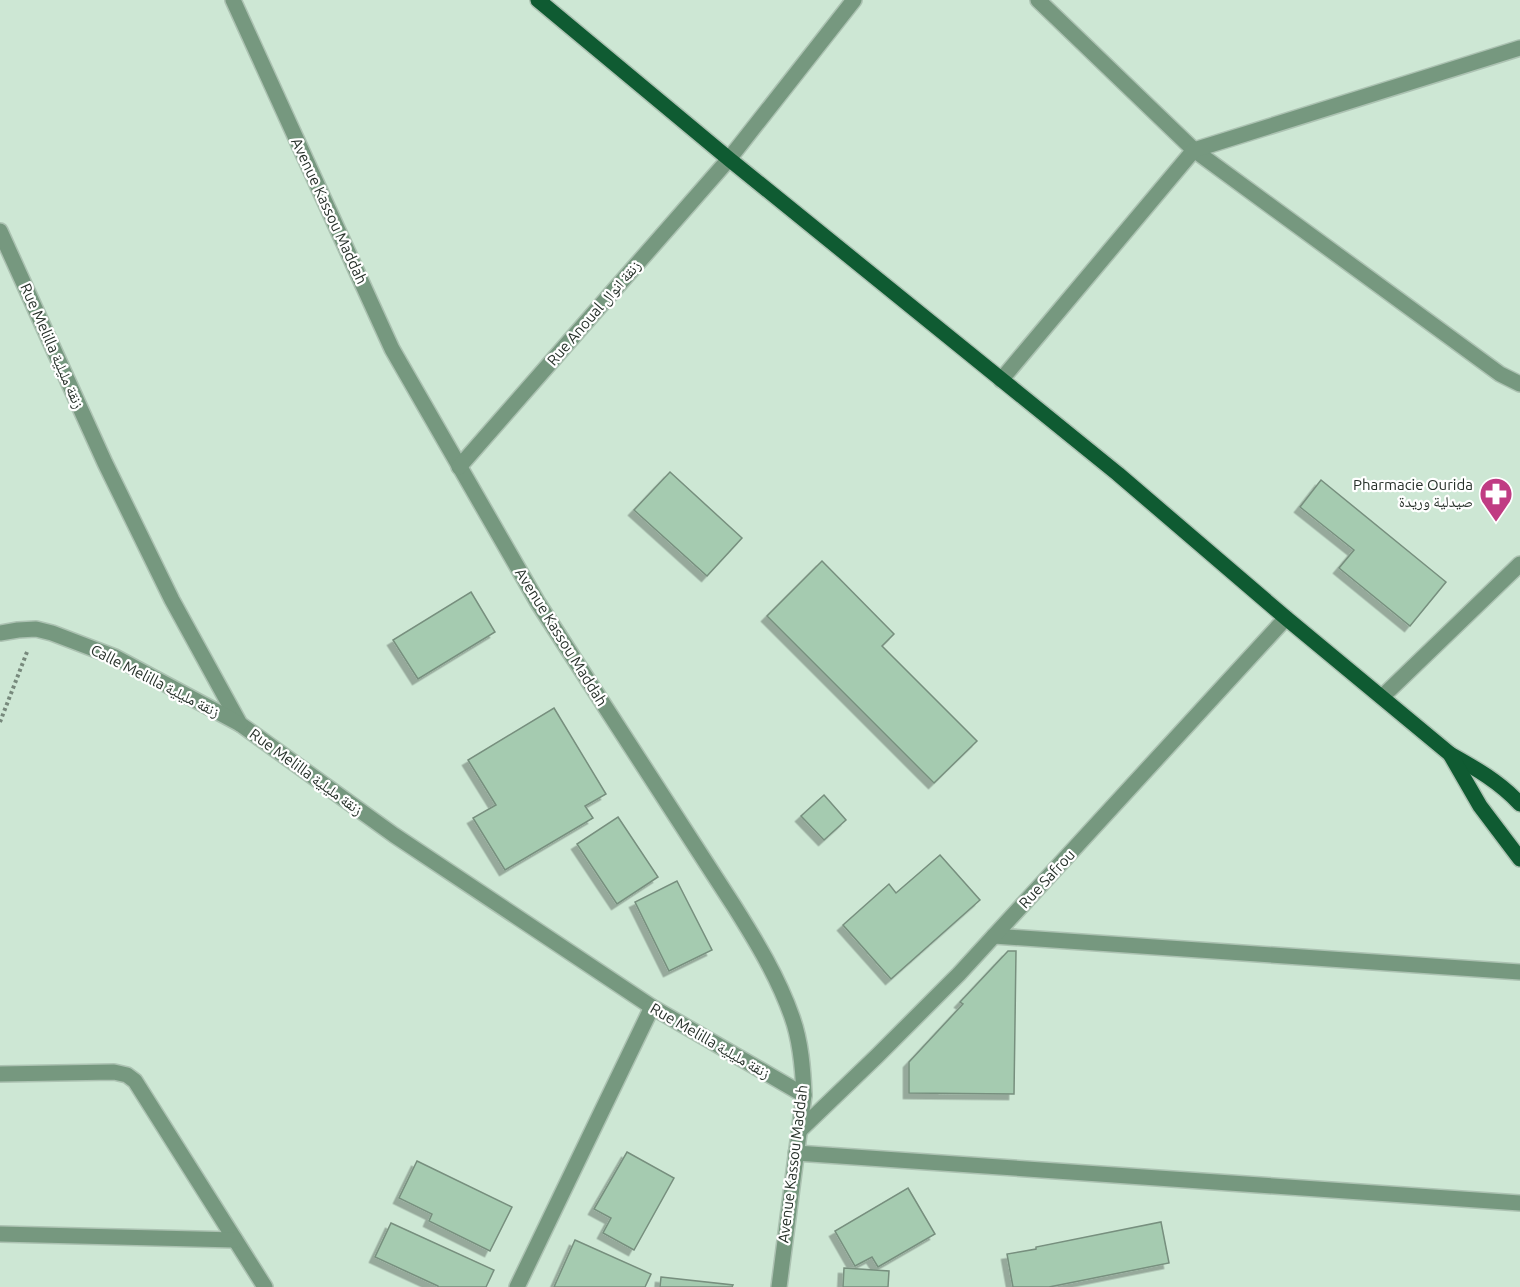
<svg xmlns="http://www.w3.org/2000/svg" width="1520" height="1287" viewBox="0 0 1520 1287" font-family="Ubuntu,'Noto Naskh Arabic',sans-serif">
  <defs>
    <filter id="shadow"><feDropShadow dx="-5.5" dy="5.5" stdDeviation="0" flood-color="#0004"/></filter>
  </defs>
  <rect width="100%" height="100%" fill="#cde7d4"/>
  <g fill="#a5cbb0" stroke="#778f7e" stroke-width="1.5" filter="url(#shadow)">
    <path d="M 670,472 L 742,538 L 707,576 L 634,510 Z"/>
    <path d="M 1321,480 L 1446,582 L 1410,626 L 1339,568 L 1354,550 L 1300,507 Z"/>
    <path d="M 822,561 L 894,634 L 882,646 L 977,741 L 934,783 L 767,616 Z"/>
    <path d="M 471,592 L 495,632 L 418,679 L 393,640 Z"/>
    <path d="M 554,708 L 606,794 L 585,806 L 593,818 L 505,870 L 473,818 L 496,805 L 468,760 Z"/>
    <path d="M 824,795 L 846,820 L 824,840 L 801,816 Z"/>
    <path d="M 618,817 L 658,877 L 617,904 L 577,844 Z"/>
    <path d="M 940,855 L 980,900 L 891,979 L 843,925 L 889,884 L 896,893 Z"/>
    <path d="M 677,881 L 712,950 L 669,971 L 635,902 Z"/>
    <path d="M 1008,951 L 1016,951 L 1014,1094 L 909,1093 L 909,1062 L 963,1004 L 960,1002 Z"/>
    <path d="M 627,1152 L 674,1178 L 634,1250 L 603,1233 L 611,1218 L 594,1209 Z"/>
    <path d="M 417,1161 L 512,1207 L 490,1251 L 429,1221 L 432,1214 L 399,1198 Z"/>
    <path d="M 908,1188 L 935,1234 L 878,1267 L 872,1257 L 855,1266 L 835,1231 Z"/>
    <path d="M 1161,1222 L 1169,1263 L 1049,1287 L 1013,1287 L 1007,1254 L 1036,1249 L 1036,1247 Z"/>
    <path d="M 391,1223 L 494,1270 L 486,1287 L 438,1287 L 438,1286 L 375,1257 Z"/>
    <path d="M 575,1240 L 651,1274 L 645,1287 L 554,1287 Z"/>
    <path d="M 844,1268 L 889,1271 L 888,1287 L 843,1287 Z"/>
    <path d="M 661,1277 L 733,1285 L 732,1287 L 660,1287 Z"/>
  </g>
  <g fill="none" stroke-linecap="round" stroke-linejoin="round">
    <g stroke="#acc2b2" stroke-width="18">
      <g id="minor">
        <path d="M 233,0 L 392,349 L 538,603 L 734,906 C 756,941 778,977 792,1017 C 801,1042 803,1069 804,1095 L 779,1287"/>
        <path d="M 1038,0 L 1194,150 L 1500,374 L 1520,384"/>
        <path d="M 0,231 L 105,463 L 172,600 L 240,724 L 394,835 L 652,1007 L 804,1095"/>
        <path d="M 1001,380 L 1194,150 L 1520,48"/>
        <path d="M 459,467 L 729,159 L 854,0"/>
        <path d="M 0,633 L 18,630 L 36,629 L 52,633 L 115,657 L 240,724"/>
        <path d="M 1382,697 L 1520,564"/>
        <path d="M 994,936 L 1520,972"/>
        <path d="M 0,1074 L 114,1072 L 127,1075 L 135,1081 L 265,1287"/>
        <path d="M 799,1131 L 877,1056 L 959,974 L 1286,618"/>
        <path d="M 796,1153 L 1520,1203"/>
        <path d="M 0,1234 L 235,1240"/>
        <path d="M 517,1287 L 652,1007"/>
      </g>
    </g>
    <g stroke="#acc2b2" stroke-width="18">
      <g id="major">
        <path d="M 538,0 L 729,159 L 1118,474 L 1286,618 L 1450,754 C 1475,768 1500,782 1520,804"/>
        <path d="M 1450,754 L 1480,806 L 1520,859"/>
      </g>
    </g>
    <path stroke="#77897c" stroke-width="4" stroke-dasharray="3 3" stroke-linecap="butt" d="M 0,722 L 27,652"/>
    <use href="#minor" stroke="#76987f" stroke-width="15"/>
    <use href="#major" stroke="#0f5b32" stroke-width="15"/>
  </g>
  <defs>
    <g id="pharmacy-pin" transform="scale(1.725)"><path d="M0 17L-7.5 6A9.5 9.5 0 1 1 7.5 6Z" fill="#c03c83" stroke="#fff"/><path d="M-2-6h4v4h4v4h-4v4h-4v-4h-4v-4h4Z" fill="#fff"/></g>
  </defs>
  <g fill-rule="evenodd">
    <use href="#pharmacy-pin" x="1496" y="494"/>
  </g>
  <g text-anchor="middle" stroke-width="4.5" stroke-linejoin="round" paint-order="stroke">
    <g font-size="15" fill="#263029" stroke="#fff">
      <text transform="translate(329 211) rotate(65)" y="5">Avenue Kassou Maddah</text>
      <text transform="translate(594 313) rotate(-49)" y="5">Rue Anoual زنقة انوال</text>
      <text transform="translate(52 346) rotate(66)" y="5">Rue Melilla زنقة مليلية</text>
      <text transform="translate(561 637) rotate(58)" y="5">Avenue Kassou Maddah</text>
      <text transform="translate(155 681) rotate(27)" y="5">Calle Melilla زنقة مليلية</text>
      <text transform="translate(306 772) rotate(36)" y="5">Rue Melilla زنقة مليلية</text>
      <text transform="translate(1047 879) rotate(-47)" y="5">Rue Safrou</text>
      <text transform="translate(710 1041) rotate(30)" y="5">Rue Melilla زنقة مليلية</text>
      <text transform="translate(793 1164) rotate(-83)" y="5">Avenue Kassou Maddah</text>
    </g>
    <g font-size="15" fill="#263029" stroke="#fff" text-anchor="end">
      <text x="1473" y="490">Pharmacie Ourida<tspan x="1473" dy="17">صيدلية وريدة</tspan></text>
    </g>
  </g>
</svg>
